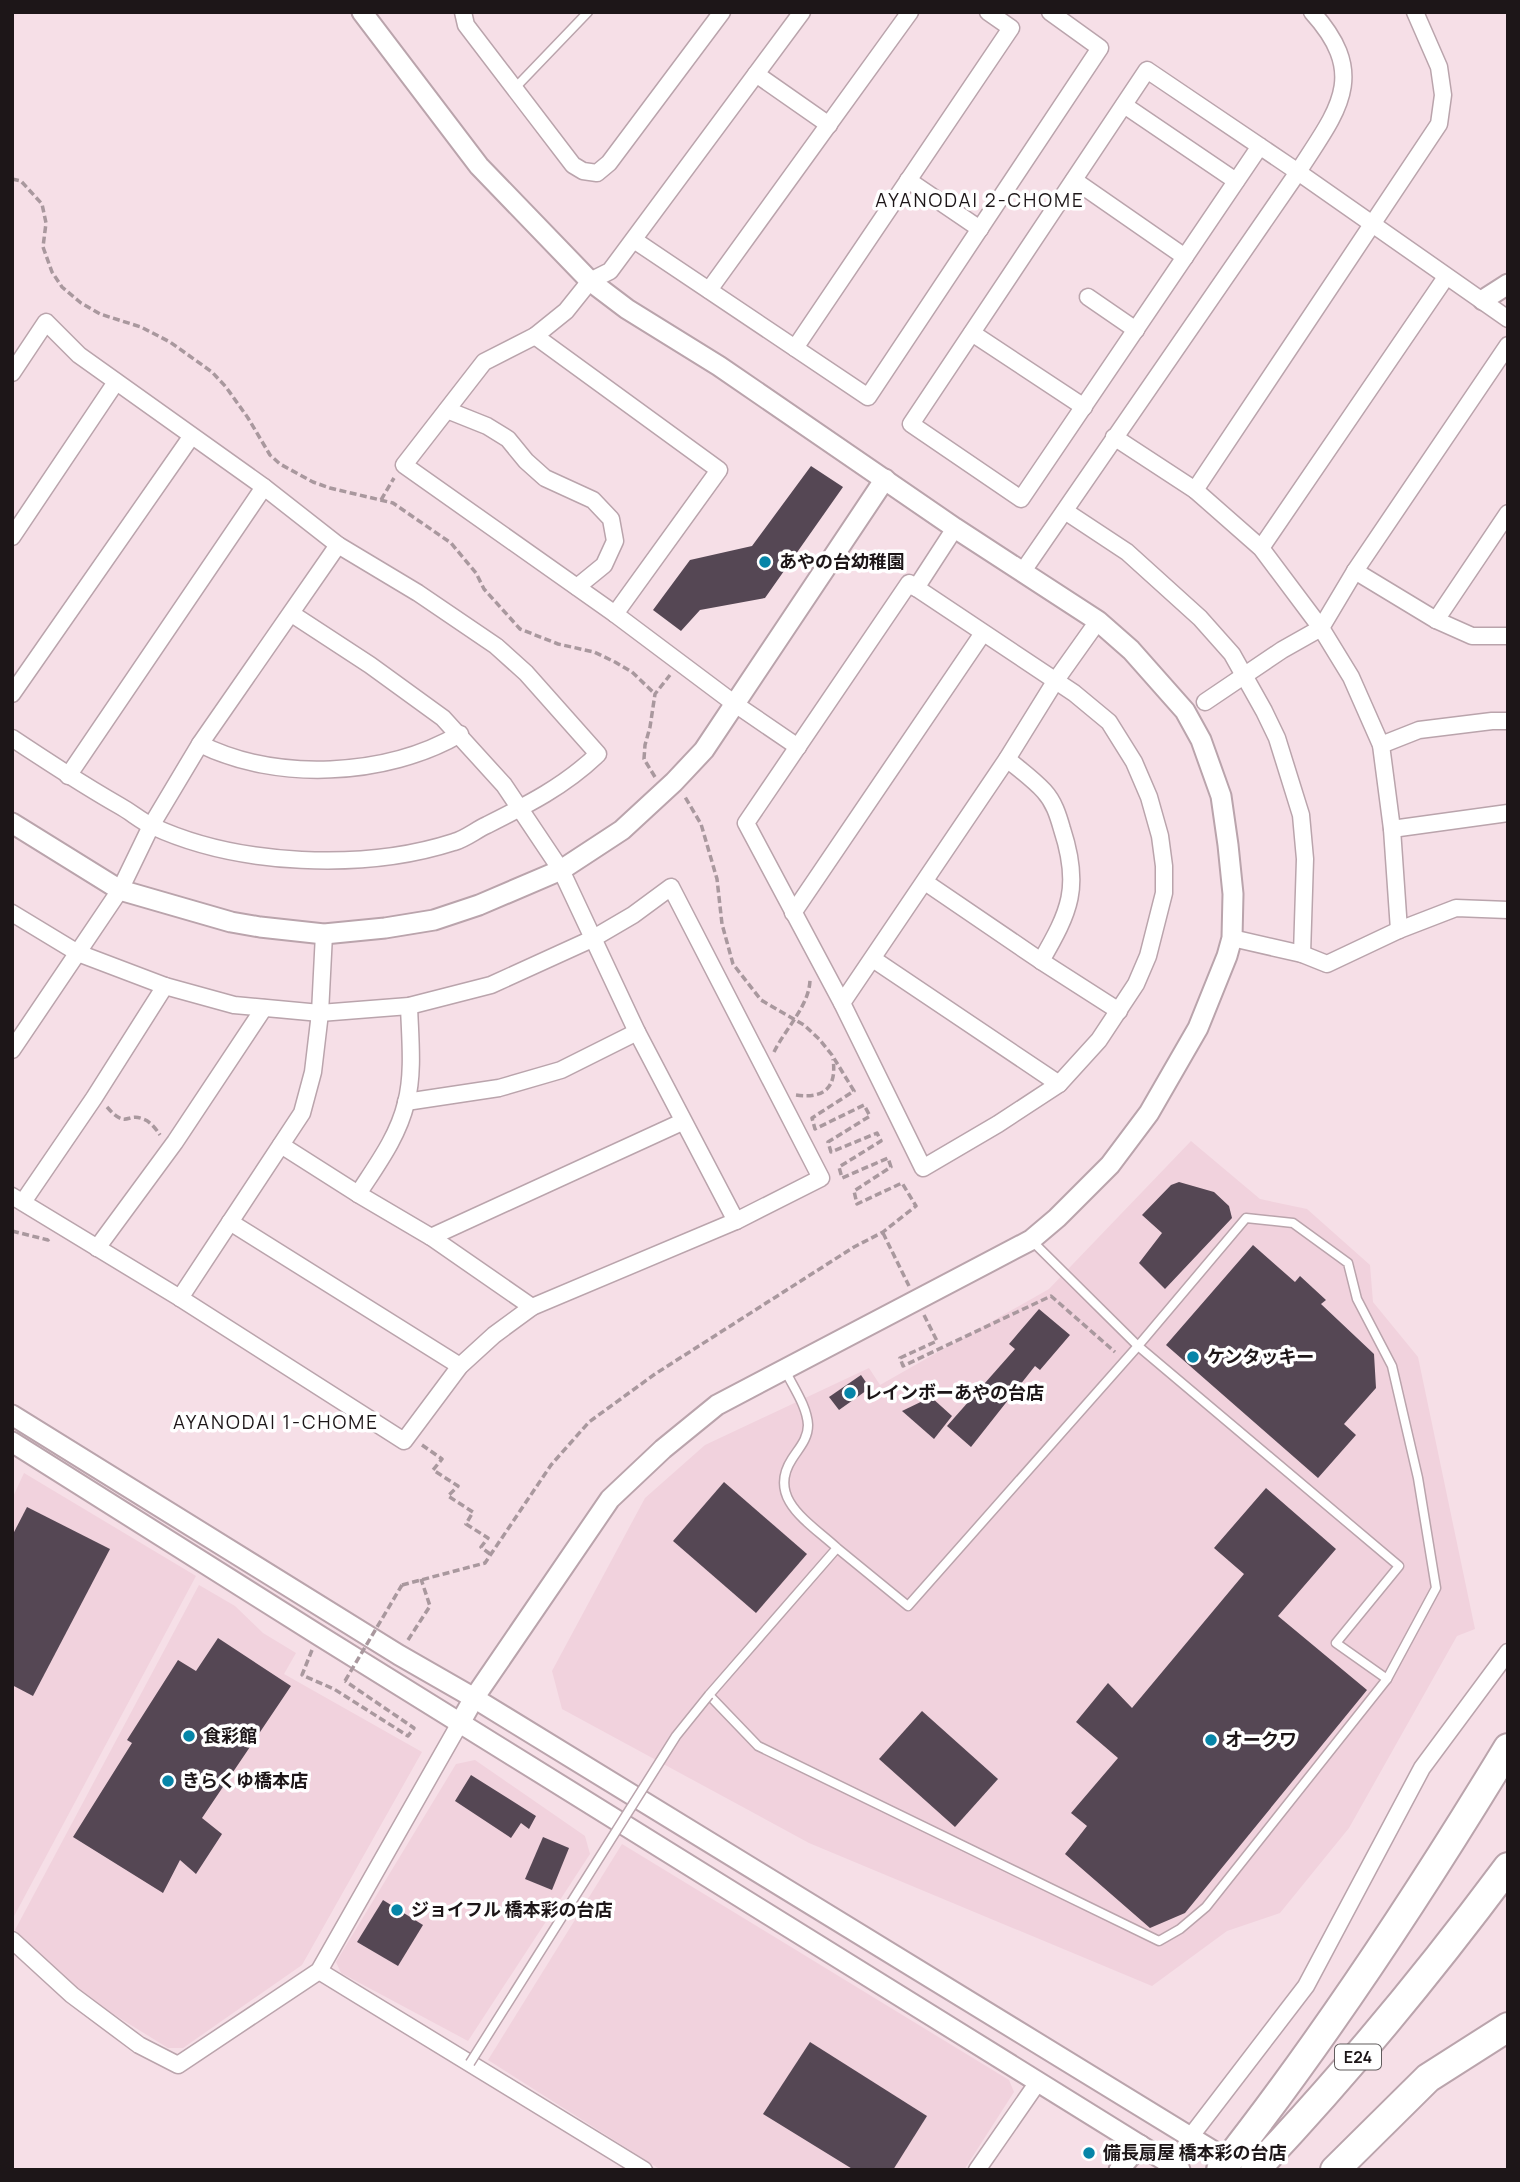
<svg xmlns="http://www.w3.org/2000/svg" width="1520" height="2182" viewBox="0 0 1520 2182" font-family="Manrope,'Noto Sans JP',sans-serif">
  <rect width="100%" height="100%" fill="#f6dfe7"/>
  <g fill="#f1d2dd">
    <path d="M 1191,1141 L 1260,1199 L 1307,1209 L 1370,1265 L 1373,1302 L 1418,1357 L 1475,1629 L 1457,1636 L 1349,1828 L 1280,1913 L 1227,1931 L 1152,1986 L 809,1843 L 562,1709 L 552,1671 L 645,1498 L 705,1445 L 869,1368 L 880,1385 L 1049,1289 Z"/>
    <path d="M 24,1473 L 196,1576 L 12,1920 L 12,1499 Z"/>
    <path d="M 199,1585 L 235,1606 L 263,1633 L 296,1653 L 284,1674 L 422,1752 L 302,1965 L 183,2048 L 168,2048 L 105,2009 L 72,1984 L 36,1954 L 15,1930 Z"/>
    <path d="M 475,1760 L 585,1836 L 590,1854 L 468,2041 L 341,1973 L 336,1962 L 456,1764 Z"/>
    <path d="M 622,1844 L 1009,2080 L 1014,2092 L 964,2170 L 661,2170 L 488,2060 Z"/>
  </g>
  <g fill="#554754">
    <path d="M 811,466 L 843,487 L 765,598 L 700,610 L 681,631 L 653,610 L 690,560 L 752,546 Z"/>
    <path d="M 1179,1182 L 1214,1192 L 1229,1206 L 1232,1218 L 1165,1289 L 1139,1263 L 1162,1233 L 1142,1215 L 1171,1185 Z"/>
    <path d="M 1253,1245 L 1295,1282 L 1300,1276 L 1326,1300 L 1321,1304 L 1374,1354 L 1376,1388 L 1344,1424 L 1356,1435 L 1318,1478 L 1166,1345 Z"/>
    <path d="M 1039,1309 L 1070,1335 L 1040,1370 L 1035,1366 L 971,1447 L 947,1426 L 1015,1349 L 1009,1344 Z"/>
    <path d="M 861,1375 L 870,1388 L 839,1410 L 829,1397 Z"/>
    <path d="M 931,1397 L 952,1416 L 934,1439 L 902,1411 Z"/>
    <path d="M 724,1482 L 807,1554 L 756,1613 L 673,1541 Z"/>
    <path d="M 1266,1488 L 1336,1549 L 1278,1616 L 1367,1690 L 1185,1913 L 1150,1928 L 1065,1854 L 1087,1826 L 1071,1813 L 1118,1758 L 1076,1722 L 1108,1683 L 1132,1708 L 1244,1574 L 1214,1548 Z"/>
    <path d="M 27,1507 L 110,1549 L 33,1696 L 12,1685 L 12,1536 Z"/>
    <path d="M 218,1638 L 291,1686 L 202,1818 L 222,1834 L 196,1874 L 180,1860 L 163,1893 L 73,1837 L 132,1743 L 127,1740 L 178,1660 L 196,1671 Z"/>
    <path d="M 922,1711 L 998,1779 L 955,1827 L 879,1759 Z"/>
    <path d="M 471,1775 L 536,1816 L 529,1829 L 521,1823 L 511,1838 L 455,1801 Z"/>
    <path d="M 543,1837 L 569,1848 L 552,1890 L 525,1879 Z"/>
    <path d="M 383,1900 L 423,1925 L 398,1966 L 357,1942 Z"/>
    <path d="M 810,2042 L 927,2116 L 893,2170 L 854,2170 L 763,2114 Z"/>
  </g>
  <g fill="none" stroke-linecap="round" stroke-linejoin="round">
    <g stroke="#baa4ac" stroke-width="11">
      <g id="service">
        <path d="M 515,88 L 588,12"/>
        <path d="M 1031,1240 L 1138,1346 L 1399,1566 L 1336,1643 L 1387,1679"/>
        <path d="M 785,1370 C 793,1387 807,1406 808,1425 C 808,1439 799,1448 792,1459 C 766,1499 810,1523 837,1548 L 709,1695 L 758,1746 L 1159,1941 L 1180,1929 L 1206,1907 L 1387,1679 L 1436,1588 L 1418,1478 L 1392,1366 L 1357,1299 L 1348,1263 L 1293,1223 L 1246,1218 L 1138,1346 L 908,1606 L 837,1548"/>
      </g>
    </g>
    <g stroke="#baa4ac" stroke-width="19">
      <g id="minor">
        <path d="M 463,12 L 466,25 L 573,165 L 583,171 L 597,173 L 609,163 L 722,12"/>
        <path d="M 756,74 L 829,125"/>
        <path d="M 1124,105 L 1236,181"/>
        <path d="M 1260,146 L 1021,499 L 911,424 L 1147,70 L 1298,172 C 1337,111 1370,76 1312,12"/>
        <path d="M 908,180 L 980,229"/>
        <path d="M 1074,180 L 1185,257"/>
        <path d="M 634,240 L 868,397 L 1100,48 L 1050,12"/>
        <path d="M 709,290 L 910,12"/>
        <path d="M 1088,297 L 1136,330"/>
        <path d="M 972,333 L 1084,407"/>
        <path d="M 535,336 L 719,470 L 615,614"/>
        <path d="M 795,348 L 1011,28 L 988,12"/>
        <path d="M 12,373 L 46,322 L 79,355 L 264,487 L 338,545 L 418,593 L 496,646 L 526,673 L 598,754 C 565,786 527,805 487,825 C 476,830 465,839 454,842 C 364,871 238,866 152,826 C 141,821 131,812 120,806 C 83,785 48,762 12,738"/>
        <path d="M 447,410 L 487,426 L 508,439 L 526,461 L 545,478 L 593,500 L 611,519 L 615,541 L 604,565 L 577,587"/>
        <path d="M 1114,437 L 1195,490 L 1261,548 L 1321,628 L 1351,677 L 1381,745 L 1392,829 L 1399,930"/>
        <path d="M 1195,490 L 1439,124 L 1443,95 L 1439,67 L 1415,12"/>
        <path d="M 1065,511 L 1127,552 L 1200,618 L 1232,654 L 1264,711 L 1277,738 L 1301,815 L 1305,859 L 1302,954"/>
        <path d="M 12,537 L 116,382"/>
        <path d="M 1261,548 L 1446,277"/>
        <path d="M 1023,571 L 1298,172 L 1508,319"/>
        <path d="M 1355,571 L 1436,620 L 1472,636 L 1508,636"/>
        <path d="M 909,583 L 1074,693 L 1109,722 L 1134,762 L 1149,797 L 1160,836 L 1164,866 L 1164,893 L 1148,956 L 1136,984 L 1099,1040 L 1059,1084 L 998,1124 L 923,1168 L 842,1003 L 746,823 Z"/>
        <path d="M 916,588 L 955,528"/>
        <path d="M 292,614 L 370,665 L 443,718 L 504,785 L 561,870 L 637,1032 L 736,1221"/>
        <path d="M 1436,620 L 1508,513"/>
        <path d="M 12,694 L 191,437"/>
        <path d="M 1205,702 L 1282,650 L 1321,628 L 1355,571 L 1508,345"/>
        <path d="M 200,744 C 276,782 386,777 460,734"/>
        <path d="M 1381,745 L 1419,730 L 1492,721 L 1508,721"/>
        <path d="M 798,747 L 735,704 L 615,614 L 404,465 L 484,362 L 535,336 L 566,311 L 590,281 L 610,271 L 802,12"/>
        <path d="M 1007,759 C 1019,769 1033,779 1044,791 C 1054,802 1058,815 1062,829 C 1081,887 1070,911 1041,961"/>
        <path d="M 68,776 L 264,487"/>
        <path d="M 1392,829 L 1508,813"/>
        <path d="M 925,882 L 1041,961 L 1119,1011"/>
        <path d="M 12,913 L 78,953 L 165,986 L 234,1005 L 320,1013 L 409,1006 L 491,985 L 592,939 L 633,915 L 671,887 L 821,1178 L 736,1221 L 532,1307 L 494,1335 L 460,1366 L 404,1441 L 180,1298 L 12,1196"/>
        <path d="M 793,913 L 983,633"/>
        <path d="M 1232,938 L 1302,954 L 1327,964 L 1399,930 L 1456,908 L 1508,910"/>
        <path d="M 873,959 L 1059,1084"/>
        <path d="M 842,1003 L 1007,759 L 1056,680 L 1098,621"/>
        <path d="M 12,1050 L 120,890 L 151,826 L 200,744 L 338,545"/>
        <path d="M 406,1102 L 499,1088 L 561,1070 L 637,1032"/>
        <path d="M 281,1145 L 358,1194 L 431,1237 L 532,1307"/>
        <path d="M 358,1194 C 376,1166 398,1137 406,1103 C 414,1073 410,1037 409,1006"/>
        <path d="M 23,1202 L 94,1098 L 165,986"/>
        <path d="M 230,1222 L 460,1366"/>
        <path d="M 431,1237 L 682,1122"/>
        <path d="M 97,1248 L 175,1142 L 264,1008"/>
        <path d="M 180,1298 L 302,1113 L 313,1072 L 320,1013 L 324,934"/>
        <path d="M 12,1940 L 72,1995 L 139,2045 L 178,2065 L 319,1971 L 460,1723"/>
        <path d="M 319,1971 L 644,2170"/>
        <path d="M 1191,2136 L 1306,1986 L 1422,1768 L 1508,1652"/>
        <path d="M 977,2170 L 1038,2082"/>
      </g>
    </g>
    <g stroke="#baa4ac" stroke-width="23">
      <g id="tertiary">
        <path d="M 362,12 L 479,166 L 590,281 L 627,309 L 719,366 L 955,528 L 1098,621 L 1131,650 L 1185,711 L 1201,740 L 1221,796 L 1228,845 L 1233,894 L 1232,938 L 1227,956 L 1198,1028 L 1149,1113 L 1110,1165 L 1057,1218 L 1031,1240 L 717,1405 L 663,1449 L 610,1499 L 474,1698 L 460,1723"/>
        <path d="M 1483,300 L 1508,284"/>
        <path d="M 12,823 L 120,890 L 231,922 L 260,927 L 324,934 L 385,928 L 434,920 L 479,905 L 561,870 L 622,830 L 674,782 L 704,750 L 885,479"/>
        <path d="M 12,1415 L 399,1655 L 474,1698 L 1215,2152"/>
        <path d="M 12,1442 L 320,1636 L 1180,2170"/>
        <path d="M 1119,2170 L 1140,2145"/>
      </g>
    </g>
    <g stroke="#baa4ac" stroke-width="32">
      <g id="motorway">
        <path d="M 1221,2170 C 1326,2037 1420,1893 1508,1748"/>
        <path d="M 1255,2170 C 1346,2074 1429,1973 1508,1867"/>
        <path d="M 1335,2170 L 1428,2078 L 1508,2027"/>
      </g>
    </g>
    <g stroke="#a9989e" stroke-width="3.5" stroke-dasharray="7 3.5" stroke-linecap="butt">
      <path d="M 12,179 L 21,181 L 42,204 L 46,223 L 43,247 L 52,272 L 62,287 L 81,303 L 100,314 L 141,327 L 170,342 L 212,372 L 226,387 L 248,418 L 270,455 L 280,464 L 313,482 L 330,488 L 393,503 L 451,543 L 476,573 L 484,589 L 520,629 L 558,644 L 594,652 L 615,662 L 632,672 L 655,694"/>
      <path d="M 381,500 L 394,478"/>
      <path d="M 655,777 L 644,759 L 645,745 L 650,727 L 655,694 L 670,675"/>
      <path d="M 774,1052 C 785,1029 810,1005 810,979"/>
      <path d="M 796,1095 C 825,1099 837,1087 833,1059"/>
      <path d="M 107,1107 C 127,1130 127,1112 143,1119 C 150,1121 156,1129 160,1135"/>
      <path d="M 12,1231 L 48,1240 L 51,1237"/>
      <path d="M 883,1233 L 909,1286"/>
      <path d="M 924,1315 L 937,1341 L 900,1358 L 903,1366 L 1051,1296 L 1115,1352"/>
      <path d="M 422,1445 L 442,1459 L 433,1470 L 458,1486 L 448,1496 L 473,1512 L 466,1524 L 488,1538 L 481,1547 L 490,1554"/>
      <path d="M 402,1585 L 485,1563 L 551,1465 L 589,1422 L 655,1374 L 854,1247 L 883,1232 L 916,1206 L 902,1183 L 857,1204 L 854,1191 L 891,1167 L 888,1158 L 842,1178 L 839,1167 L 881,1141 L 877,1133 L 831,1152 L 828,1142 L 870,1116 L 864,1105 L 815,1129 L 812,1118 L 854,1091 L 832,1055 L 819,1039 L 804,1025 L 761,1000 L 733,964 L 722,924 L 717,879 L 701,824 L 685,797"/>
      <path d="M 408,1640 L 430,1606 L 421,1579"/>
      <path d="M 312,1650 L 302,1675 L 334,1689 L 408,1736 L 414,1728 L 345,1681"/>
    </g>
    <use href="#service" stroke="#fff" stroke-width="8"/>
    <use href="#minor" stroke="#fff" stroke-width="16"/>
    <use href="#tertiary" stroke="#fff" stroke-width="19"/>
    <use href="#motorway" stroke="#fff" stroke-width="28"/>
    <g stroke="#baa4ac" stroke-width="11" stroke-linecap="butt">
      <path id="service-bridge" d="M 470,2063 L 676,1736 L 709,1695"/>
    </g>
    <path stroke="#a9989e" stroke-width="3.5" stroke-dasharray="7 3.5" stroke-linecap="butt" d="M 345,1681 L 402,1585"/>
    <use href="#service-bridge" stroke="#fff" stroke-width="8"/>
  </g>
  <g fill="#0685a8" stroke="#fff" stroke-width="2.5">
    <circle cx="765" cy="562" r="7"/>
    <circle cx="1193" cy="1357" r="7"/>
    <circle cx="850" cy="1393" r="7"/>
    <circle cx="189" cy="1736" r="7"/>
    <circle cx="1211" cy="1740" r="7"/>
    <circle cx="168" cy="1781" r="7"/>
    <circle cx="397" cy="1910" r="7"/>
    <circle cx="1089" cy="2153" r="7"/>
  </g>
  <g text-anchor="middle" stroke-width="7" stroke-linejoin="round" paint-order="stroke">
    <rect fill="#fff" stroke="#615c5d" stroke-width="2" x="1335" y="2044.5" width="46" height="25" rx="5"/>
    <g font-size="16" font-weight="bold" fill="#1d1618">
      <text x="1358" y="2063">E24</text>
    </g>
    <g font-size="18" font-weight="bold" fill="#1d1618" stroke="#fff" text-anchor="start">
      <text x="779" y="568">あやの台幼稚園</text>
      <text x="1207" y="1363">ケンタッキー</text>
      <text x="864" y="1399">レインボーあやの台店</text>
      <text x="203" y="1742">食彩館</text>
      <text x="1225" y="1746">オークワ</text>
      <text x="182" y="1787">きらくゆ橋本店</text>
      <text x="411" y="1916">ジョイフル 橋本彩の台店</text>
      <text x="1103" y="2159">備長扇屋 橋本彩の台店</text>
    </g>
    <g font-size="19" letter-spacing="2" fill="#1d1618" stroke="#fff">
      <text x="980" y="207">AYANODAI 2-CHOME</text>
      <text x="276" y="1429">AYANODAI 1-CHOME</text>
    </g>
  </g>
  <rect width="1520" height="2182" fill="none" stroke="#1d1618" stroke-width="28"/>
</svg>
